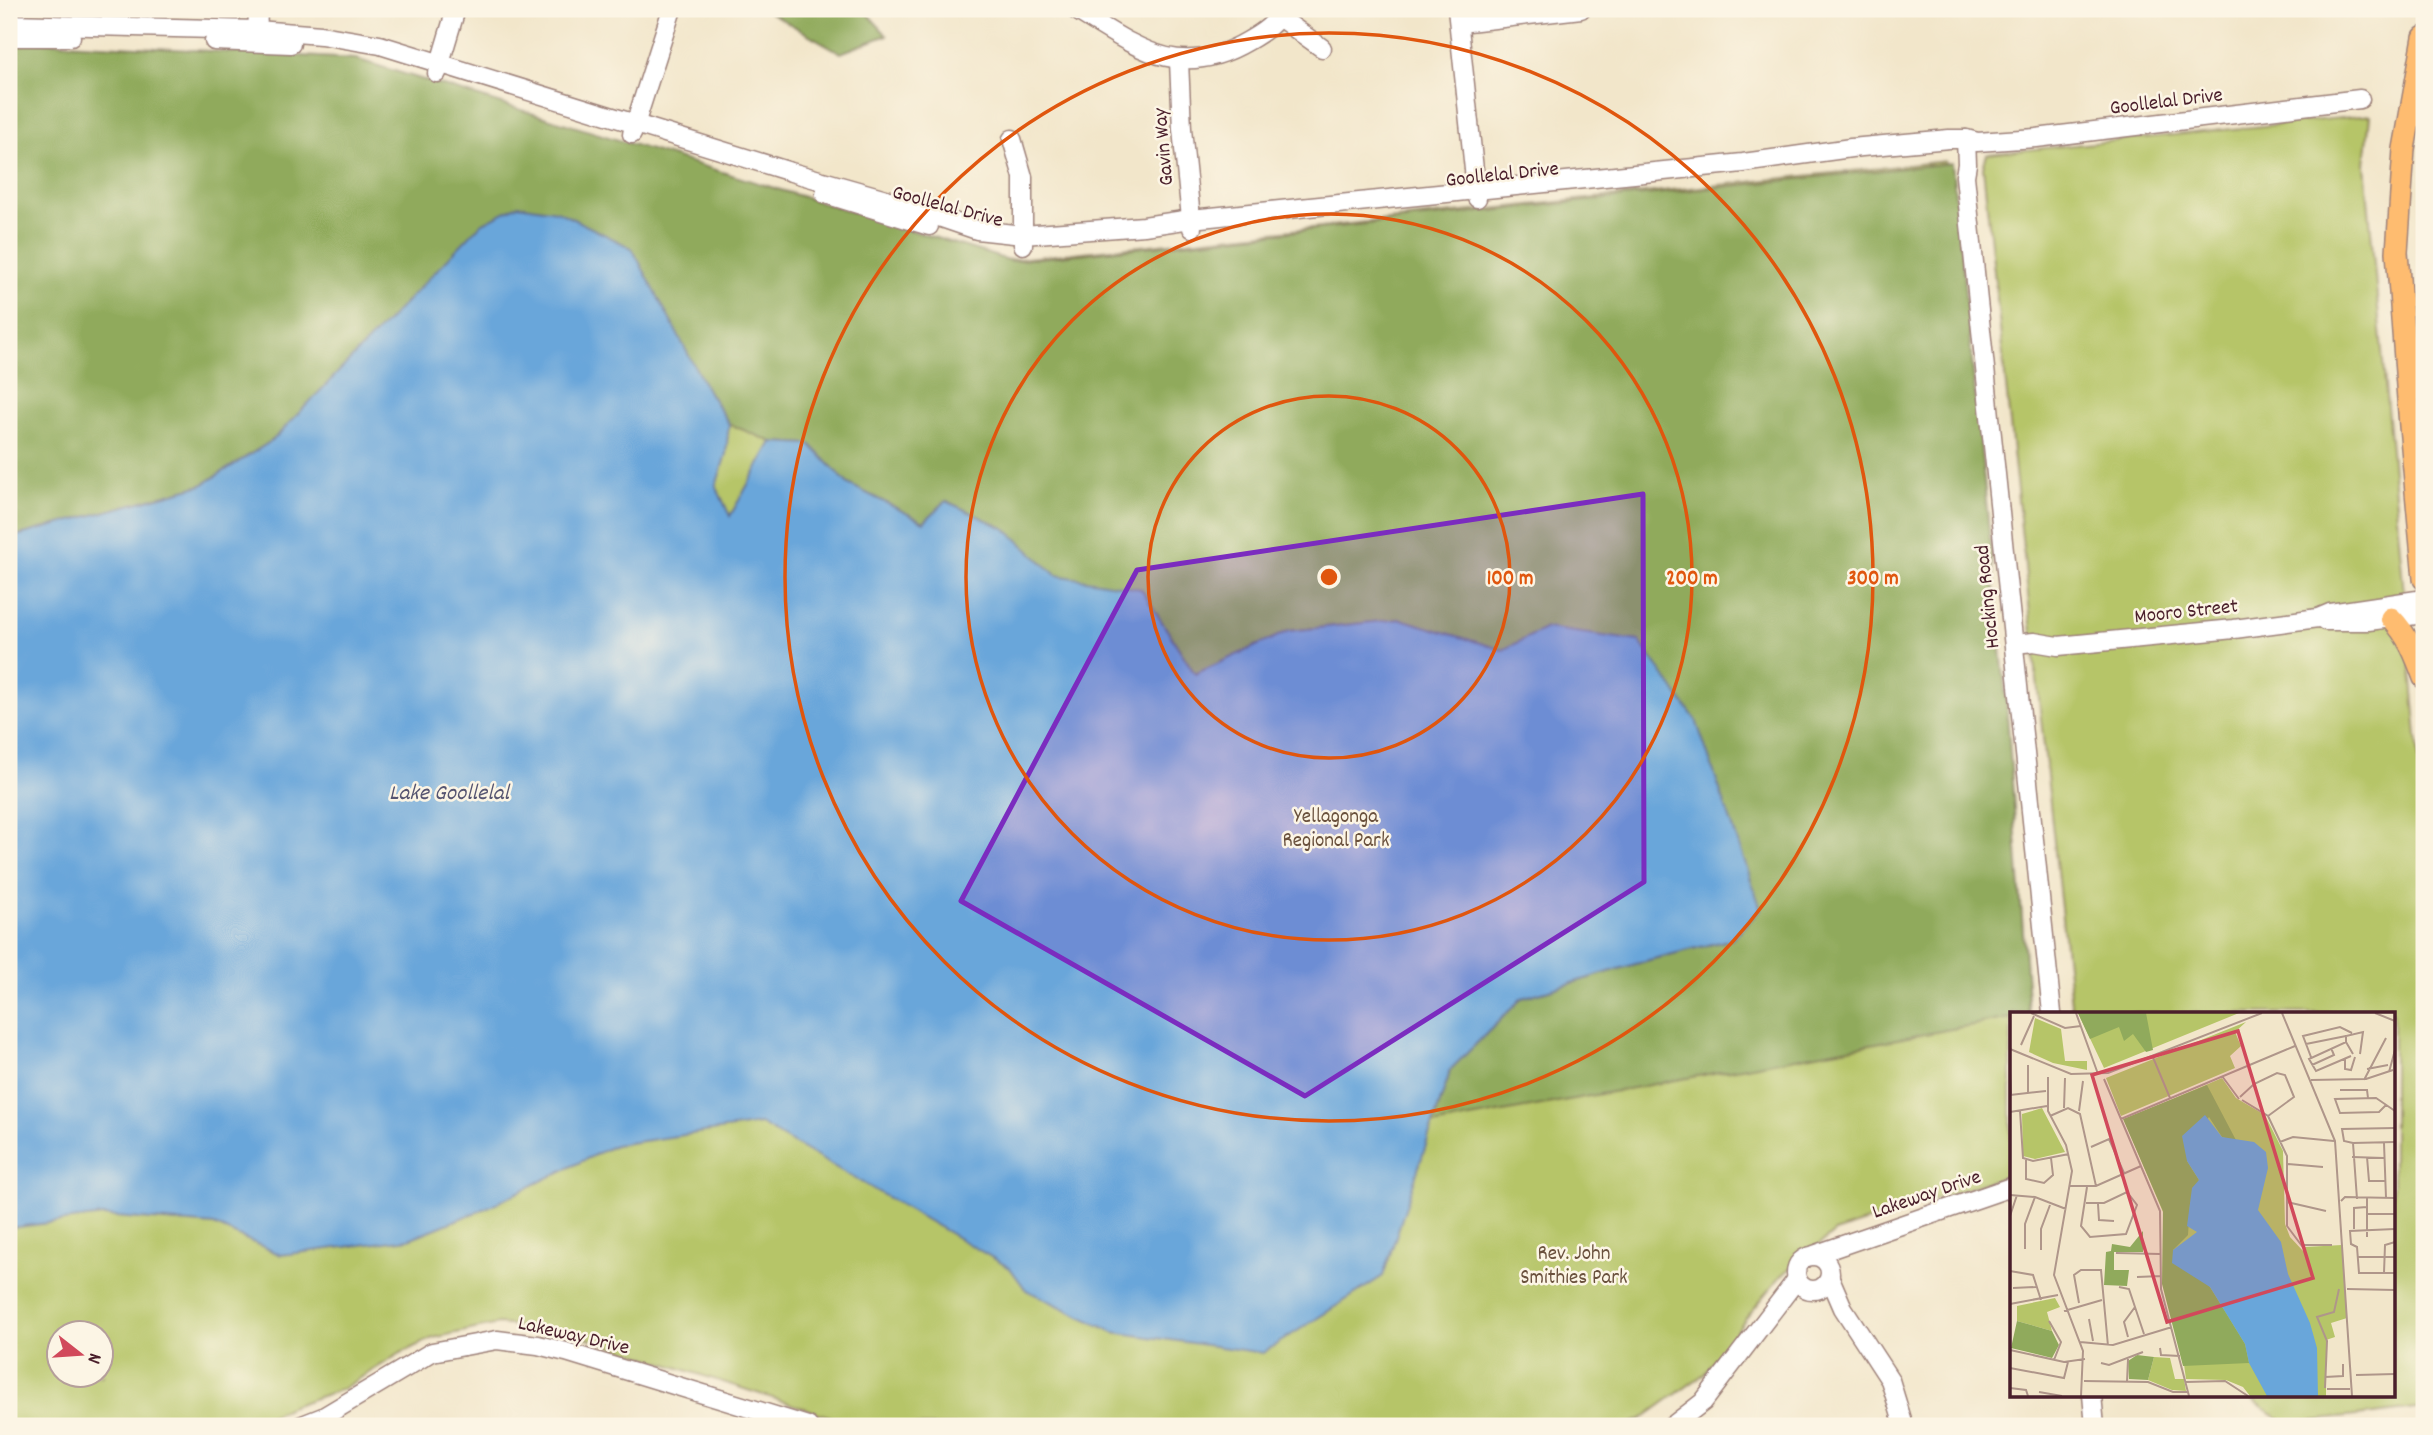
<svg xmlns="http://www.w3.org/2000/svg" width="2433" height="1435" viewBox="0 0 2433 1435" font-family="Dekko,sans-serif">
  <rect width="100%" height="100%" fill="#fcf5e5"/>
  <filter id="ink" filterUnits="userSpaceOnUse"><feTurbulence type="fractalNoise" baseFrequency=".0143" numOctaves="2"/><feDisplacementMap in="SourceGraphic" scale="14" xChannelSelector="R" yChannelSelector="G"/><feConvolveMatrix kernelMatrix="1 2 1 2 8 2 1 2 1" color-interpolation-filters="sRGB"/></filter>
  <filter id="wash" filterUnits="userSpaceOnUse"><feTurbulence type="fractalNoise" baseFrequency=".00686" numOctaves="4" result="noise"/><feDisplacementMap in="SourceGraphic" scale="28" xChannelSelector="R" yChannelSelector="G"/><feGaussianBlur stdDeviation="1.57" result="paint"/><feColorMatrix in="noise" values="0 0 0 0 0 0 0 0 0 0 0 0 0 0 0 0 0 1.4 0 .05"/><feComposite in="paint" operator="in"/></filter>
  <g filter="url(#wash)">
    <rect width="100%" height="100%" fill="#f2e6ca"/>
    <g fill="#b6c568" stroke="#80724a" stroke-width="2" fill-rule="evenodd">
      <path d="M 9,45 L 1007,260 L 1945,161 L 2026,1013 L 2011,1013 L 2011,1174 L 1835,1232 L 1780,1277 L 1746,1318 L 1704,1374 L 1640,1420 L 1625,1426 L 859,1426 L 562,1330 L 498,1324 L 433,1338 L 401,1353 L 342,1389 L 289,1407 L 251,1426 L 9,1426 ZM 60,1334 L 102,1334 L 102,1376 L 60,1376 Z"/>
      <path d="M 2370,115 L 2365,165 L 2424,813 L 2424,1408 L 2287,1424 L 2246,1395 L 2393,1395 L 2393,1013 L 2072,1013 L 1983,167 L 1987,154 Z"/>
    </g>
    <g fill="#90aa5c" stroke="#6d6444" stroke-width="2">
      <path d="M 764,9 L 863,9 L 887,35 L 841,53 Z"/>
      <path d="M 9,40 L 356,59 L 1011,261 L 1952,163 L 2006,699 L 2029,1013 L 2011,1013 L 2011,1018 L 1433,1125 L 1451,1069 L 1522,998 L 1649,960 L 1732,939 L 1546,628 L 1503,650 L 1400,619 L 1289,631 L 1195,674 L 1141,589 L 1063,585 L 1006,529 L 946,501 L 924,522 L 848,484 L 810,444 L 772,442 L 729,424 L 705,386 L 273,440 L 202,485 L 9,538 Z"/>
    </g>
    <path fill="#69a6da" stroke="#5a6282" stroke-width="2" d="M 518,205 L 557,211 L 632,248 L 705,386 L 729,424 L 726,454 L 716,486 L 730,516 L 772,442 L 810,444 L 848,484 L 924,522 L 946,501 L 1006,529 L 1056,575 L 1141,589 L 1195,674 L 1289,631 L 1401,619 L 1503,650 L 1546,628 L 1639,641 L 1696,720 L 1761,909 L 1732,939 L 1649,960 L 1522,998 L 1451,1069 L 1383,1276 L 1263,1353 L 1113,1332 L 1026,1290 L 1010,1268 L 760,1124 L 615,1145 L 484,1209 L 409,1239 L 281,1255 L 214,1225 L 103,1216 L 9,1228 L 9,538 L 202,485 L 273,440 L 481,224 Z"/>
  </g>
  <g filter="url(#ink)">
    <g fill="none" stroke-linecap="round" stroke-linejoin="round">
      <g stroke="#9e827a" stroke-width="21">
        <g id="minor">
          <path d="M 1074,9 C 1134,45 1177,83 1248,41 C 1262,33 1276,24 1283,9"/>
          <path d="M 1457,9 L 1477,198"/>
          <path d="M 1279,17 L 1322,48"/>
          <path d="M 1460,23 L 1581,9"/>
          <path d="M 9,24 L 257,30 L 321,35 L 380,45 L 791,172 L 886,199 L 977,230 L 1023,235 L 1144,226 L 1191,219 L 1743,163 L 1851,148 L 1949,139 L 1966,139 L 1977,142 L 2036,138 L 2360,99"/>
          <path d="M 9,37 L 71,37"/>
          <path d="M 257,40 L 258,9"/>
          <path d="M 214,41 L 291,44"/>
          <path d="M 1179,61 L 1182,129 L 1192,228"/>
          <path d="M 437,73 L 456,9"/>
          <path d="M 632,134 L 672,9"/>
          <path d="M 1012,139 L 1023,177 L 1023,245"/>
          <path d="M 1966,139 L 1967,164 L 1965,176 L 2052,1013"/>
          <path d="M 825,194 L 929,226"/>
          <path d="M 2325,621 L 2368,621 L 2424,614"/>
          <path d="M 2014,644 L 2034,642 L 2058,646 L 2234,629 L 2318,618 L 2330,613 L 2424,599"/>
          <path d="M 1814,1255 L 2011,1187"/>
          <circle cx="1813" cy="1273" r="17"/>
          <path d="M 1830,1278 L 1843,1308 L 1890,1380 L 1904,1426"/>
          <path d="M 2092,1395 L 2095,1426"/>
          <path d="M 300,1426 L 323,1417 L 432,1352 L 497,1340 L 538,1345 L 566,1352 L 808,1426"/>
          <path d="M 1672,1426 L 1703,1402 L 1797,1279"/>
        </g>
      </g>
      <g stroke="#9e827a" stroke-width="24">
        <g id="major">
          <path d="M 2424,37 L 2404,149 L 2397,252 L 2410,426 L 2424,579"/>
          <path d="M 2391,618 C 2408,635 2416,656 2424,678"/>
        </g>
      </g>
      <use href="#minor" stroke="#fff" stroke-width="18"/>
      <use href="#major" stroke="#febc70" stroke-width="21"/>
    </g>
  </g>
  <path fill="#7b2cbf" fill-opacity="0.2" stroke="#7b2cbf" stroke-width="5" stroke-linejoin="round" d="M 1643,494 L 1644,882 L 1305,1096 L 961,901 L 1137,570 Z"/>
  <g fill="none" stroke="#e0560e" stroke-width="3.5">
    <circle cx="1329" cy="577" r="181"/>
    <circle cx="1329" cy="577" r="363"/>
    <circle cx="1329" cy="577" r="544"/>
  </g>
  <g text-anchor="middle" stroke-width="5" stroke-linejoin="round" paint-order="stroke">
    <g font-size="21" fill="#4a1f2b" stroke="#fcf5e5">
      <text transform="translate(2166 100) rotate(-7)" y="7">Goollelal Drive</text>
      <text transform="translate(1162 147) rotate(-95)" y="7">Gavin Way</text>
      <text transform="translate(1502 173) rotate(-6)" y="7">Goollelal Drive</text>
      <text transform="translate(948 205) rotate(15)" y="7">Goollelal Drive</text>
      <text transform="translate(1986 597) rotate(-96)" y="7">Hocking Road</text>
      <text transform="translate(2186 610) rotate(-6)" y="7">Mooro Street</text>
      <text transform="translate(1926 1193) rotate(-19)" y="7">Lakeway Drive</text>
      <text transform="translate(574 1334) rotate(13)" y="7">Lakeway Drive</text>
    </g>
    <g font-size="21" fill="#6a513d" stroke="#fcf5e5">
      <text x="1336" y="822">Yellagonga<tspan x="1336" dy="24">Regional Park</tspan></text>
      <text x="1574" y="1259">Rev. John<tspan x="1574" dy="24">Smithies Park</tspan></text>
    </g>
    <g font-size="23" font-style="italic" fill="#565571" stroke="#fcf5e5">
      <text x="449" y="799">Lake Goollelal</text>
    </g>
  </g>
  <g transform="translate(2010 1012)">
    <rect width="385" height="385" fill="#f2e6ca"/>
    <path d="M 68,1 L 229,1 L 94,56 ZM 25,6 L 51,17 L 55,49 L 77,49 L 77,58 L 43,51 L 19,40 ZM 236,10 L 225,20 L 231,34 L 220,44 L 225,56 L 111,104 L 96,66 ZM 212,66 L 226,86 L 255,103 L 273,139 L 275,212 L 280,225 L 294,240 L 295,235 L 332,233 L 337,306 L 321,311 L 325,325 L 316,328 L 316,384 L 240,384 L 233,375 L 216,368 L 176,367 L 153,200 L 114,108 ZM 32,96 L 55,140 L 25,147 L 13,144 L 12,102 ZM 45,286 L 50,295 L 37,300 L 42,319 L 7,309 L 7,294 ZM 144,345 L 160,346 L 165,367 L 174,367 L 176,379 L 162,378 L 138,368 Z" fill="#b6c568"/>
    <path d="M 68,1 L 136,1 L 143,38 L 136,40 L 123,22 L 114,29 L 109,15 L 80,27 ZM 197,73 L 227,130 L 212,125 L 199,105 L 177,137 L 177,149 L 189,168 L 180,192 L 178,223 L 163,238 L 200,275 L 235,332 L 239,351 L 173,354 L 152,272 L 153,199 L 113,107 ZM 133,219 L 133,240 L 104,240 L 104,258 L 119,258 L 117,274 L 94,273 L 96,240 L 101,239 L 102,232 L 120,235 ZM 7,309 L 42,319 L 49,333 L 42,346 L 1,336 ZM 127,343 L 144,345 L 138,368 L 119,367 L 118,349 Z" fill="#90aa5c"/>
    <path d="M 195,103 L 212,125 L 244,130 L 256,140 L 258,156 L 248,198 L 271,230 L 278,262 L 300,311 L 307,336 L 308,384 L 257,384 L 239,351 L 235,332 L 200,275 L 162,251 L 163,238 L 187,220 L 177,214 L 182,176 L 189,168 L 177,149 L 172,124 Z" fill="#69a6da"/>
    <path fill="none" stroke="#af968a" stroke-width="2" d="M 21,1 L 55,16 L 71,14M 66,1 L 88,62M 272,1 L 325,129 L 342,384M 365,1 L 385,9M 336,30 L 336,24 L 353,20 L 350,42M 296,32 L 336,24M 11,33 L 24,4M 0,37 L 61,62 L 98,61 L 252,1M 142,43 L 160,86M 341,44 L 306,59 L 299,47 L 336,30 L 343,42M 301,45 L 293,24 L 330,15 L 342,21M 335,47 L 335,57 L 341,58 L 345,45M 302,53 L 324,43 L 321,36M 357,57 L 378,53M 0,59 L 1,83M 379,60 L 385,38M 212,64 L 229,87M 38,65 L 38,99 L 56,133 L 62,159 L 44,263 L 73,339 L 71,384M 94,67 L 150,199 L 151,277 L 179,384M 301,68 L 356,67 L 383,58M 354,68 L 376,26M 330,78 L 357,78 L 358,86M 18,80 L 18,53M 0,83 L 36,79M 230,85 L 244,72 L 267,61 L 275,63 L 284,85 L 258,104M 232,88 L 258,104 L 277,144 L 277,214 L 295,238M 376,93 L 369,100 L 330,101 L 325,87 L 366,86 L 369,88 L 385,99M 54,96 L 55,66M 10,99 L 13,146 L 23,149 L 59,142M 69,99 L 73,69M 0,100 L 37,94M 40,104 L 58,96 L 70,102 L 86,174M 111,107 L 285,34M 270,130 L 283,125 L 324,129M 343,131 L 334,129 L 332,117 L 385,116M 374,131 L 376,186M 81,135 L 99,127 L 114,161M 342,145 L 374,146M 357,145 L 359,169 L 375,169M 16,148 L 16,167 L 34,171 L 43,163 L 41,146M 278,152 L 313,155M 60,174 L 86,174 L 131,154M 0,183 L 25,185 L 56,197M 357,185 L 357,225M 347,187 L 343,131 L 385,130M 331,189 L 335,185 L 385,186M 277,190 L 316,199M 76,191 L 94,191 L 117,180 L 127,193 L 116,222 L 80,225 L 71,214 L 77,175M 88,192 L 89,208 L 104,209M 357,202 L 385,202M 0,204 L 7,183M 344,217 L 344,196 L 357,195M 385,217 L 340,219 L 341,232 L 347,235 L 349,261 L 385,261M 291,233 L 322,233M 15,237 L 15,212 L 25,185M 31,238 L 31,217 L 40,193M 106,241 L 150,242M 348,245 L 385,245M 0,259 L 23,263 L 31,288M 374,261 L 375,233 L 385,230M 127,265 L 151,264M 109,275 L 119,277 L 134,322M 3,276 L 26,275M 337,277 L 385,278M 69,291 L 64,263 L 71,258 L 91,258 L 98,334M 0,292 L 48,283M 54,299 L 92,288M 79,307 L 83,329M 39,309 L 51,330 L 44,348M 118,325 L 114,310 L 125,295M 70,330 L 103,333 L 162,315M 150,336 L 151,343 L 170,344M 0,338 L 54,350 L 75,347M 91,351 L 99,353 L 133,340M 0,356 L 54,366 L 58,350M 346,363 L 385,362M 315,365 L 333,364 L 333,352M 74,369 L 138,370 L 163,380 L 178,380M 117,370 L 118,347M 176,370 L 215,369 L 238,384M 0,376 L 16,378 L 18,384M 315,376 L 317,329 L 307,305 L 324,300 L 329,277M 317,377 L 340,377M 29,380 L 52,384"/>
    <path fill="#d1495b" fill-opacity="0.15" stroke="#d1495b" stroke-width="3.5" d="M 228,19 L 303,266 L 157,310 L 82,63 Z"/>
    <rect width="385" height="385" fill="none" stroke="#4a1f2b" stroke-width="3.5"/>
  </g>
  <circle cx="1329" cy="577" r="10" fill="#e0560e" stroke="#fcf5e5" stroke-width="3.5"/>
  <g font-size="21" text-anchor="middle" font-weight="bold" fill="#e0560e" stroke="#fcf5e5" stroke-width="5" stroke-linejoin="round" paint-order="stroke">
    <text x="1510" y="584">100 m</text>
    <text x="1692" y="584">200 m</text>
    <text x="1873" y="584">300 m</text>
  </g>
  <rect width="2433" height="1435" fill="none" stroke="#fcf5e5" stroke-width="35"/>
  <g transform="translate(80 1354) rotate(107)"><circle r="33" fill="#fcf5e5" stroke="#b59f9b" stroke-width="2"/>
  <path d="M0-5L12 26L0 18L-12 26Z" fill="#d1495b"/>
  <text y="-10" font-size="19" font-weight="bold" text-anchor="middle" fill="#4a1f2b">N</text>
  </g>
</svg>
